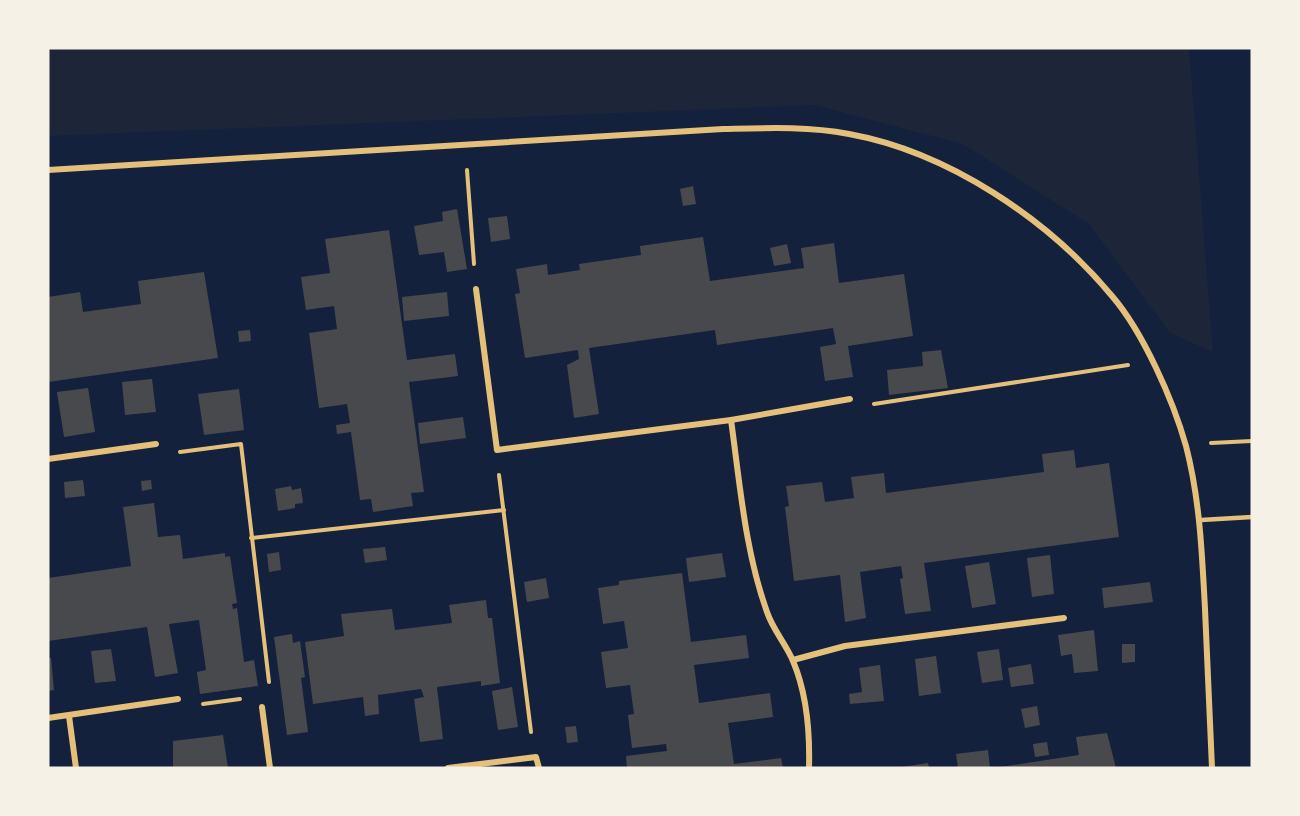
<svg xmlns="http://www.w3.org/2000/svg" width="1300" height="816" viewBox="0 0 1300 816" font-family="'Space Grotesk',sans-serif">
  <rect width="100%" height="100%" fill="#14213d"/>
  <path fill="#1d2539" d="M 48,48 L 1189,48 L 1213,352 L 1170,333 L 1089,224 L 963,144 L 814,105 L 48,136 Z"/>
  <g fill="#48494c">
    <path d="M 693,186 L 696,204 L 683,206 L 680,189 Z"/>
    <path d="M 457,209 L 467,269 L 447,272 L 444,252 L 419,255 L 414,226 L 443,221 L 442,212 Z"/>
    <path d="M 507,216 L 510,239 L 491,242 L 488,218 Z"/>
    <path d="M 389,230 L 407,360 L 455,354 L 458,376 L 409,382 L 424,492 L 411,493 L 413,506 L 373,512 L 371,499 L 360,500 L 351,432 L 337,434 L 336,425 L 350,423 L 347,404 L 319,408 L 309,333 L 337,329 L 334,306 L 306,310 L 301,277 L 330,273 L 325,239 Z"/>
    <path d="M 703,237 L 710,281 L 804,268 L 801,248 L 834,243 L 839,283 L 904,274 L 913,336 L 848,346 L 853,377 L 825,381 L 820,347 L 836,344 L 833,328 L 717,345 L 715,330 L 589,348 L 599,414 L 574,418 L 567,365 L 579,359 L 578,350 L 525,358 L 515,294 L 520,293 L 516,269 L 547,264 L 548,275 L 580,270 L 579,264 L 641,255 L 640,246 Z"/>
    <path d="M 787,244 L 791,263 L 774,266 L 770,248 Z"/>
    <path d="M 204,272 L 218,358 L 48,382 L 48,297 L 80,292 L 83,312 L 141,304 L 138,281 Z"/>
    <path d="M 447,292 L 449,316 L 404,321 L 402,297 Z"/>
    <path d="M 250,330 L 251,341 L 239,342 L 238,331 Z"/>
    <path d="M 941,350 L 948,388 L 889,395 L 887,370 L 923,366 L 922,352 Z"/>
    <path d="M 152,379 L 156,412 L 125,415 L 122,382 Z"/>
    <path d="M 88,388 L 95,432 L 64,437 L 57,392 Z"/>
    <path d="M 239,389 L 244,430 L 204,435 L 198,394 Z"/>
    <path d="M 463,417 L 466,438 L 420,444 L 418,423 Z"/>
    <path d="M 1074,450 L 1076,468 L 1109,463 L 1119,537 L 924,563 L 931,611 L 905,614 L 900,579 L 903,578 L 901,566 L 860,572 L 866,618 L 845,622 L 840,575 L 794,581 L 785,507 L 789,506 L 786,486 L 822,482 L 825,502 L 854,498 L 851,477 L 884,473 L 886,493 L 1044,472 L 1042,454 Z"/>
    <path d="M 83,480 L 85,496 L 65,498 L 64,482 Z"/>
    <path d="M 151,480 L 152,489 L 142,491 L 141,481 Z"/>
    <path d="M 291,486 L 292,490 L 301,488 L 303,503 L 295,504 L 295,508 L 278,511 L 275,489 Z"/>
    <path d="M 154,503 L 158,537 L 180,535 L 183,559 L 225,553 L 225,557 L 230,556 L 237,603 L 232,604 L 233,609 L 237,608 L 244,662 L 254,660 L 258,686 L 200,694 L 197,672 L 206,670 L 199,620 L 169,624 L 178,673 L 155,677 L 147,627 L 48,641 L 48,578 L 131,566 L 123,507 Z"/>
    <path d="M 385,547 L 387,560 L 365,563 L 363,549 Z"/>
    <path d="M 279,552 L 281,570 L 269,572 L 267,554 Z"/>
    <path d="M 722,553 L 726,577 L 689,582 L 686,558 Z"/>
    <path d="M 1050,555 L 1054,594 L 1032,597 L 1027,558 Z"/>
    <path d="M 989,562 L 996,604 L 972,608 L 965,566 Z"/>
    <path d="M 682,573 L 691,642 L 746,635 L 749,658 L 694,665 L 699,703 L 770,693 L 773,717 L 728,723 L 734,764 L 781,758 L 783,768 L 627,768 L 626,756 L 667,751 L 666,744 L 632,748 L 628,715 L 634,714 L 630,685 L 606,688 L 601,652 L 628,648 L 624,621 L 603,624 L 598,588 L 619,585 L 619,581 Z"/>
    <path d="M 546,578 L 549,598 L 527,602 L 524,582 Z"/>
    <path d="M 1150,582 L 1153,602 L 1104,608 L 1102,588 Z"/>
    <path d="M 486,600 L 488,618 L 492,618 L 500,683 L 481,686 L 481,681 L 437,687 L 443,739 L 420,742 L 414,699 L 424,697 L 421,689 L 378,695 L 379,714 L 365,716 L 363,697 L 313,704 L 305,642 L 344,636 L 341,614 L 392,609 L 395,630 L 452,623 L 449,605 Z"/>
    <path d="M 1094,630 L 1098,671 L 1074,673 L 1072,654 L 1061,656 L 1058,635 Z"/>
    <path d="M 292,634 L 293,643 L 300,641 L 305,677 L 301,678 L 308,732 L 287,735 L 274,637 Z"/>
    <path d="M 1122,644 L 1135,644 L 1135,662 L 1122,663 Z"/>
    <path d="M 111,649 L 116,681 L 95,683 L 91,651 Z"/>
    <path d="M 999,649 L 1003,680 L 982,683 L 977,652 Z"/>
    <path d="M 936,656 L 941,693 L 919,696 L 915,659 Z"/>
    <path d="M 48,658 L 51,658 L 54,690 L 48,691 Z"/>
    <path d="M 1031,664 L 1034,684 L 1011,687 L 1008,668 Z"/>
    <path d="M 880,665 L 884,701 L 850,704 L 849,694 L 862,692 L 859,668 Z"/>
    <path d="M 512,687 L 518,727 L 498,730 L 492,691 Z"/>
    <path d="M 1037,706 L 1040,725 L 1025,728 L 1021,709 Z"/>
    <path d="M 576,726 L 578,742 L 567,743 L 565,727 Z"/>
    <path d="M 1107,733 L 1116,768 L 994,768 L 1079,755 L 1076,737 Z"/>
    <path d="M 223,735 L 228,768 L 173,768 L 173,741 Z"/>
    <path d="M 1047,742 L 1049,755 L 1035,757 L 1033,744 Z"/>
    <path d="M 988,750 L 990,768 L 958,768 L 956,754 Z"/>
    <path d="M 928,763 L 929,768 L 901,768 L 901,767 Z"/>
  </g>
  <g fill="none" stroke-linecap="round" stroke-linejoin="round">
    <g stroke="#e5c07b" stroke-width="4">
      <path d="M 467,170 L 474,264"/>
      <path d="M 874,404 L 1128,365"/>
      <path d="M 1211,443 L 1252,441"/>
      <path d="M 180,452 L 241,444 L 269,682"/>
      <path d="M 499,475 L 531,732"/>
      <path d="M 251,538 L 504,510"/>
      <path d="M 203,704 L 240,699"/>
    </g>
    <path stroke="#e5c07b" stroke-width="4.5" d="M 1201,520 L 1252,517"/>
    <g stroke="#e5c07b" stroke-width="6">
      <path d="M 48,170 L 723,129 C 765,128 807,126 849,134 C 948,152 1048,219 1112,296 C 1143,332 1173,400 1186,446 C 1200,500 1202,554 1205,609 C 1207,662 1210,715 1212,768"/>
      <path d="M 476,289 L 497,450 L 731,420 L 850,399"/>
      <path d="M 731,420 C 740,484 745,551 767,612 C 773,630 786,644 793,661 C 807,694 810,732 809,768"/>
      <path d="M 48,459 L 156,444"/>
      <path d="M 793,660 L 845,646 L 1064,618"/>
      <path d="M 262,707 L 270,768"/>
      <path d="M 69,716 L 76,768"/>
      <path d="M 48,718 L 178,699"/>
      <path d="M 448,768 L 536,757 L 539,768"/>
    </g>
  </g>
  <rect width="1300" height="816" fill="none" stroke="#f6f1e7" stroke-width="99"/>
</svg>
